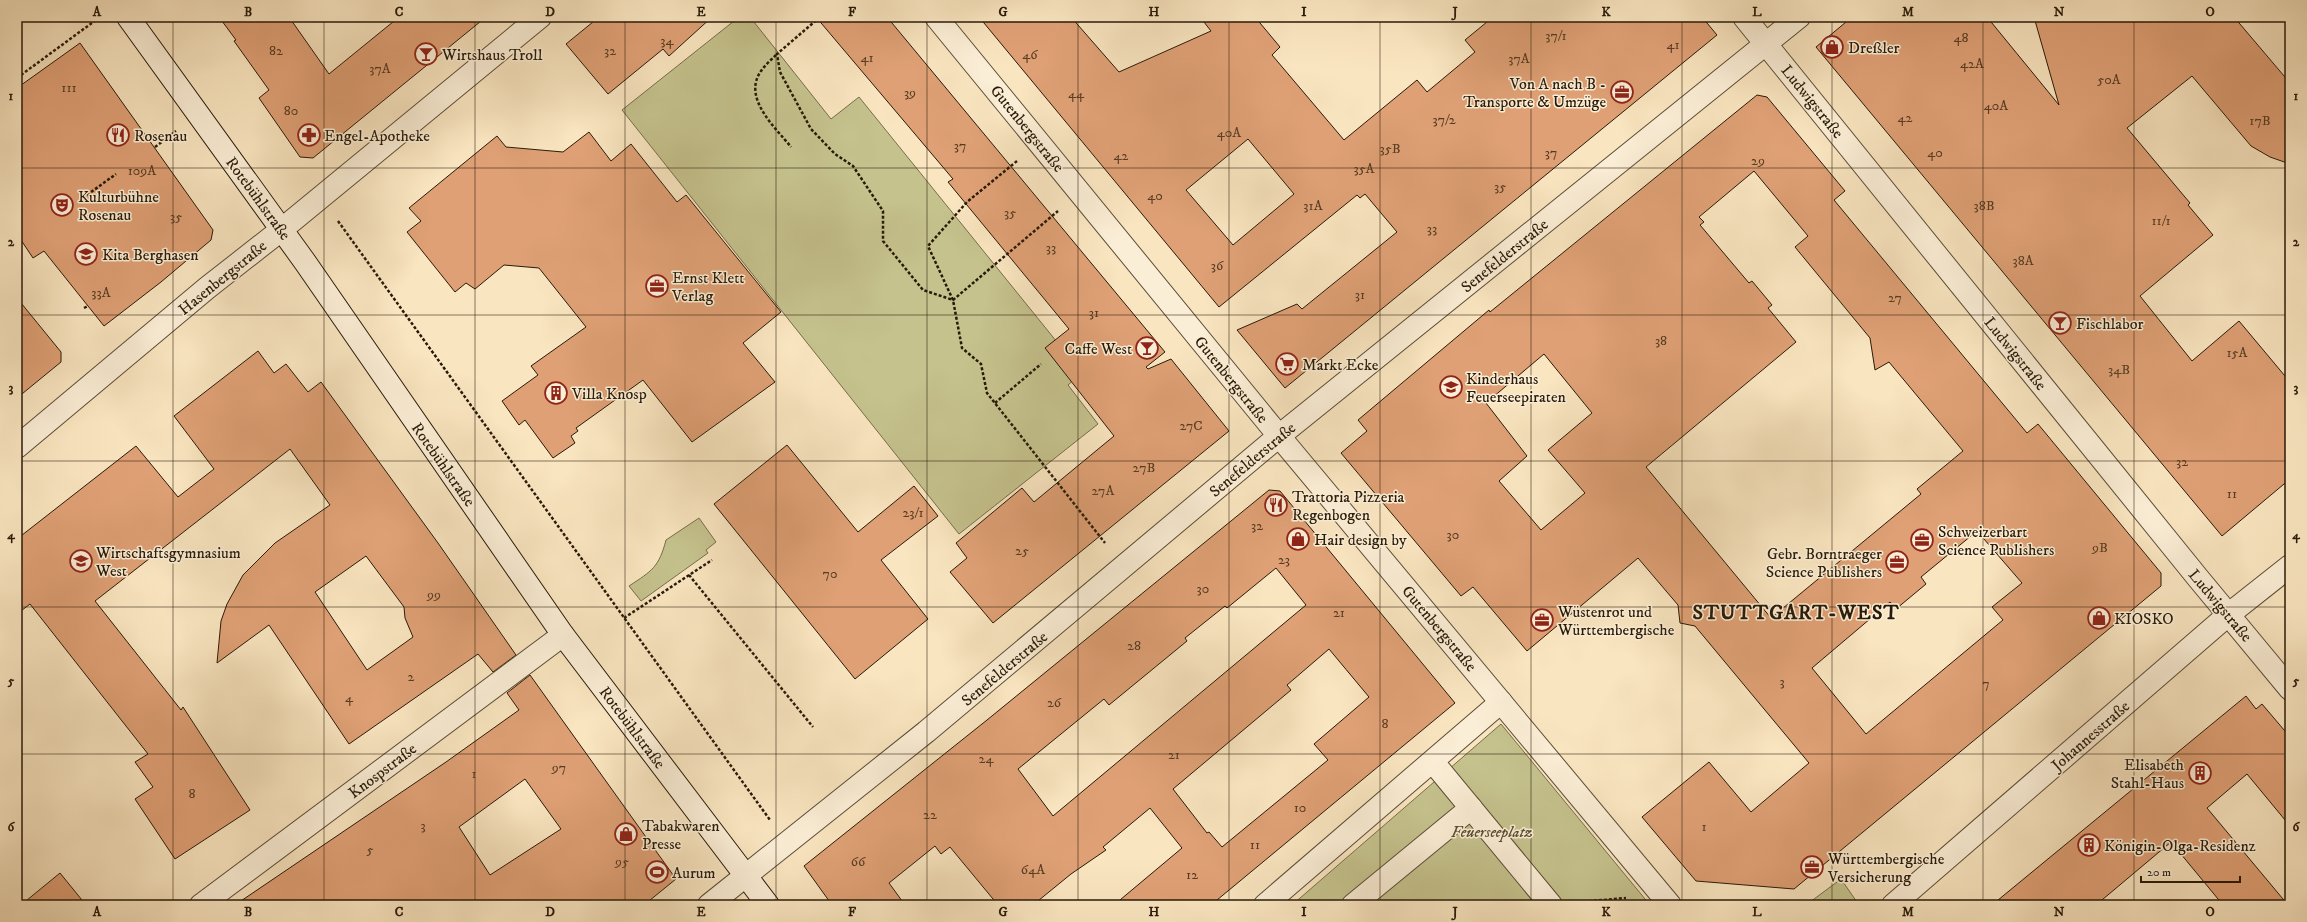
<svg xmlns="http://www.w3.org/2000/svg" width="2307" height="922" viewBox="0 0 2307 922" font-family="'IM FELL DW Pica',serif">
  <rect width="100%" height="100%" fill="#f9e5c0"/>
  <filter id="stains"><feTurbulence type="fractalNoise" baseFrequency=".005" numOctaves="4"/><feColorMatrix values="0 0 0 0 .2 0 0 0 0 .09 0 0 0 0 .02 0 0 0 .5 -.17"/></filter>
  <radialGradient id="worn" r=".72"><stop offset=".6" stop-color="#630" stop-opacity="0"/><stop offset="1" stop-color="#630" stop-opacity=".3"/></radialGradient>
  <g fill="#c5c28d" stroke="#766e4a">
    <path d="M 739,17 L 750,17 L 831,119 L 859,97 L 1082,373 L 1068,385 L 1098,424 L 959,534 L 622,110 Z"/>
    <path d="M 699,518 L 716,542 L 706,550 L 708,553 L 641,601 L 629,586 C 652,571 659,567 666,540 Z"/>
    <path d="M 1501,724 L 1650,905 L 1292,905 Z"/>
    <path d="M 1841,879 L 1859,905 L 1806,905 Z"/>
  </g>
  <g fill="#dfa075" stroke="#281a08" fill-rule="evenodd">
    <path d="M 219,17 L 289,17 L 329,74 L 399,17 L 486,17 L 313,158 L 300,157 L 259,98 L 269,90 L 234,41 L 236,40 Z"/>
    <path d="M 599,17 L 712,17 L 669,56 L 663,49 L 608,94 L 566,44 Z"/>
    <path d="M 816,17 L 887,17 L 1165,352 L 1146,367 L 1148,369 L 1171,359 L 1229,431 L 993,623 L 950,572 L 967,558 L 956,543 L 1022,488 L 1034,502 L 1114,436 L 1045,348 L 1069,329 L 948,182 L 953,179 Z"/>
    <path d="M 979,17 L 1071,17 L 1119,72 L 1211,31 L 1200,17 L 1255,17 L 1280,47 L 1272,55 L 1344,140 L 1417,80 L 1427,92 L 1475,52 L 1465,40 L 1493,17 L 1702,17 L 1717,35 L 1285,388 L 1237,330 L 1297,304 L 1302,309 L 1397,232 L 1365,194 L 1360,198 L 1357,195 L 1219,307 ZM 1248,139 L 1294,194 L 1233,245 L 1186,190 Z"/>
    <path d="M 1852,17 L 1987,17 L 2059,105 L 2034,17 L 2234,17 L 2290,83 L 2290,164 L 2270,157 L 2251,146 L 2192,76 L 2127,128 L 2190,203 L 2188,205 L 2213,235 L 2140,296 L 2192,361 L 2239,321 L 2290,382 L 2290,479 L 2222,536 L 1816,47 Z"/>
    <path d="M 80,43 L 213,230 L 211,240 L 161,282 L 104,326 L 44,251 L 33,258 L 17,234 L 17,88 Z"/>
    <path d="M 1757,95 L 1767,97 L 1845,191 L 1834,200 L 2027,433 L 2038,424 L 2161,573 L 2161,586 L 1794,889 L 1696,881 L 1642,817 L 1709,762 L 1751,812 L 1809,763 L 1695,626 L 1680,623 L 1678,605 L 1638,558 L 1527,651 L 1473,587 L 1461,596 L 1341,453 L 1367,431 L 1358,420 L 1489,310 L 1490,312 ZM 1754,171 L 1808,236 L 1795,247 L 1870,338 L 1875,370 L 1889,362 L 1963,451 L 1917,489 L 1921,494 L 1771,618 L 1646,467 L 1796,342 L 1768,308 L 1772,305 L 1752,281 L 1749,283 L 1700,225 L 1704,222 L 1699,217 ZM 1544,354 L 1592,413 L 1548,450 L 1585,493 L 1541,530 L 1499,481 L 1527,456 L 1486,403 ZM 1977,531 L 2022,583 L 1992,607 L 2003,620 L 1866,734 L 1812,668 L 1890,602 L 1896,609 L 1926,584 L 1921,577 Z"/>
    <path d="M 589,132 L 611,161 L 631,144 L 677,202 L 686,195 L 781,312 L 743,343 L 775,382 L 692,442 L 643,380 L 576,428 L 578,431 L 571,436 L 575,443 L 553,458 L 525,420 L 519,425 L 502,401 L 538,375 L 531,366 L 586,327 L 539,268 L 504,265 L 475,289 L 466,283 L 455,292 L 407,232 L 421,221 L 409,208 L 497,136 L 506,147 L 563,152 Z"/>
    <path d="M 17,298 L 61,352 L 61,362 L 17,398 Z"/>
    <path d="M 258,351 L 274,373 L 286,364 L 308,392 L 321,382 L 438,543 L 516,655 L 493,672 L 478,654 L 349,744 L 269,625 L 217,663 L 221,621 L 227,604 L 243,575 L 275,543 L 330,505 L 290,449 L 95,601 L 181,710 L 183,707 L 250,810 L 175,859 L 135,799 L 153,787 L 135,762 L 148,754 L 30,604 L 17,614 L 17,539 L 136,446 L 178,497 L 214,469 L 174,416 ZM 366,556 L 404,607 L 405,618 L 413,637 L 367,670 L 315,592 Z"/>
    <path d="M 787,445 L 858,532 L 914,486 L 938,516 L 881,560 L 928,619 L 855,679 L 714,504 Z"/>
    <path d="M 1269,490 L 1280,491 L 1455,703 L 1211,905 L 1114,905 L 1182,848 L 1150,808 L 1103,847 L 1106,850 L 1071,874 L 1033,905 L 998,905 L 950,847 L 941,854 L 935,846 L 889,883 L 905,905 L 832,905 L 804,866 L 987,720 ZM 1276,568 L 1306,605 L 1053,816 L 1018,769 L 1104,699 L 1109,705 L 1187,641 L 1185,638 L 1225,606 L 1227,608 ZM 1329,649 L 1369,697 L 1314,744 L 1328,760 L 1222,847 L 1209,832 L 1207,833 L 1173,789 L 1291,690 L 1287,685 Z"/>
    <path d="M 530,675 L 676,879 L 644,905 L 235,905 L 446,762 L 519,710 L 507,693 ZM 525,779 L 561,829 L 490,875 L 459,827 Z"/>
    <path d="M 2246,696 L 2256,709 L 2262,704 L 2290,737 L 2290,826 L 2247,774 L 2207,808 L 2288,905 L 2223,905 L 2171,842 L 2096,905 L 1992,905 Z"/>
    <path d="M 60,873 L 86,905 L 21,905 Z"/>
  </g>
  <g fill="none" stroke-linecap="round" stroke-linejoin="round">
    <g stroke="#5c4d36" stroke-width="24">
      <g id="street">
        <path d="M 936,17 L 1279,436 L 1670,905"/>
        <path d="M 1744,17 L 2198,578 L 2290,689"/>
        <path d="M 17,447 L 207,288 L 281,230 L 540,17"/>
        <path d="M 1433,762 L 1551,905"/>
        <path d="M 201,905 L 563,635"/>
        <path d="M 709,905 L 926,732 L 1279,436 L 1799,17"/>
        <path d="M 1265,905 L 1501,702"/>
        <path d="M 1353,905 L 1471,808"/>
        <path d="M 1893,905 L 2228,615 L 2290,566"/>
      </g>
    </g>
    <g stroke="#281a08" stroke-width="24">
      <path id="secondary" d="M 128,17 L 305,262 L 563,635 L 768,905"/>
    </g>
    <g stroke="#281a08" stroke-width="2.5" stroke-dasharray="3 2" stroke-linecap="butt">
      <path d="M 820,17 L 777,54 L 780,72 L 811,129 L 835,154 L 853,166 L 883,211 L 883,241 L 923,290 L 953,300 L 1058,211"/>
      <path d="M 776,55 C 771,60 765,65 761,71 C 742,98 775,127 791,147"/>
      <path d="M 17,78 L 100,17"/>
      <path d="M 155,147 L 176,131"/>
      <path d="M 1017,161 L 967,202 L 928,246 L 953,300 L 962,348 L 981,364 L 987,393 L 1105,543"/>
      <path d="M 87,195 L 116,174"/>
      <path d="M 338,221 L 770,820"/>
      <path d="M 84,308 L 88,306"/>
      <path d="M 995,403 L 1041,364"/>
      <path d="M 689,575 L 813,727"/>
      <path d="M 624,618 L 712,560"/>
      <path d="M 1579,902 L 1626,898"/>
    </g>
    <use href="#street" stroke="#fbeed6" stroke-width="22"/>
    <use href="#secondary" stroke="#fbeed6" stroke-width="22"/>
  </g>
  <path fill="none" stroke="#281a08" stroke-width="1" stroke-opacity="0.55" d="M 173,17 L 173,905M 324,17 L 324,905M 475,17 L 475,905M 625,17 L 625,905M 776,17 L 776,905M 927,17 L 927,905M 1078,17 L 1078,905M 1229,17 L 1229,905M 1380,17 L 1380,905M 1531,17 L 1531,905M 1682,17 L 1682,905M 1832,17 L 1832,905M 1983,17 L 1983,905M 2134,17 L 2134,905M 17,168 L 2290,168M 17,315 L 2290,315M 17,461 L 2290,461M 17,607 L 2290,607M 17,754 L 2290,754"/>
  <defs>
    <g id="shop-ring" transform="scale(1.15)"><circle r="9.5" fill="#fbeed6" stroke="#8f2418" stroke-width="1.5"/><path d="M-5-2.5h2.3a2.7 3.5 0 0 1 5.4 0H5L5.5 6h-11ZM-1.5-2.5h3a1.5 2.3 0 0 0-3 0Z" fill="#8f2418"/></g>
    <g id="bar-ring" transform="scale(1.15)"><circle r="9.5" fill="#fbeed6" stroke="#8f2418" stroke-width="1.5"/><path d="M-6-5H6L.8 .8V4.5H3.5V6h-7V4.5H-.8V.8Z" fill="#8f2418"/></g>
    <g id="office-ring" transform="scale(1.15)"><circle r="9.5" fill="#fbeed6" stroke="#8f2418" stroke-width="1.5"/><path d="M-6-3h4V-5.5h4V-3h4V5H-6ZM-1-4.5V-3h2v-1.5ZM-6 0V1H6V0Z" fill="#8f2418"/></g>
    <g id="restaurant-ring" transform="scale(1.15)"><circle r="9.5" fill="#fbeed6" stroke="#8f2418" stroke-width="1.5"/><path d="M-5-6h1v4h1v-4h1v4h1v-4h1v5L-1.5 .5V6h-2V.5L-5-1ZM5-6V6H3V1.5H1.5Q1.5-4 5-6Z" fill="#8f2418"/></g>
    <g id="pharmacy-ring" transform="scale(1.15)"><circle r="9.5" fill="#fbeed6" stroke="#8f2418" stroke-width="1.5"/><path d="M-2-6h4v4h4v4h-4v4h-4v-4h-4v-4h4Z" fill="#8f2418"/></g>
    <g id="theatre-ring" transform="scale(1.15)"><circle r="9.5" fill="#fbeed6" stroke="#8f2418" stroke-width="1.5"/><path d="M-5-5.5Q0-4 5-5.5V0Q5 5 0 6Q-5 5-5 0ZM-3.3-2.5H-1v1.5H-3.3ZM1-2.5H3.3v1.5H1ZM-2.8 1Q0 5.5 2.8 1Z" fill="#8f2418"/></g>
    <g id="school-ring" transform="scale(1.15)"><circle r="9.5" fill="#fbeed6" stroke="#8f2418" stroke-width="1.5"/><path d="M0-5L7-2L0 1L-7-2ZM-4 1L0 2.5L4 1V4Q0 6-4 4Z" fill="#8f2418"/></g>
    <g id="supermarket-ring" transform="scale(1.15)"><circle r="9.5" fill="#fbeed6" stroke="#8f2418" stroke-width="1.5"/><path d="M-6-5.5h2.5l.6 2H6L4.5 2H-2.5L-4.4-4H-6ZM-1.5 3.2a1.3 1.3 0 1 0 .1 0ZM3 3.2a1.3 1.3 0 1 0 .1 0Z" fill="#8f2418"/></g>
    <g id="building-ring" transform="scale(1.15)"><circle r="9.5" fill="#fbeed6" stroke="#8f2418" stroke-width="1.5"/><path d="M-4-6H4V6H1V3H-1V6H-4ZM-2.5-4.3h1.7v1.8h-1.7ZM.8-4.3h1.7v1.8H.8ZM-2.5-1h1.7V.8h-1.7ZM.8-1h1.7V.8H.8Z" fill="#8f2418"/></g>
    <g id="stadium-ring" transform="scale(1.15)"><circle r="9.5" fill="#fbeed6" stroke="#8f2418" stroke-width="1.5"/><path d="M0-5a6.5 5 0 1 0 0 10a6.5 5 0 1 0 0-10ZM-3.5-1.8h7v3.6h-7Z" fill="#8f2418"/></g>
  </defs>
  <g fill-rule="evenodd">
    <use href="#shop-ring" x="1832" y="47"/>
    <use href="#bar-ring" x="426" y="54"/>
    <use href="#office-ring" x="1622" y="92"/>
    <use href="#restaurant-ring" x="118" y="135"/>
    <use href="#pharmacy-ring" x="309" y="135"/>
    <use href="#theatre-ring" x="62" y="205"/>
    <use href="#school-ring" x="86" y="254"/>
    <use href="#office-ring" x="657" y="286"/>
    <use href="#bar-ring" x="2060" y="323"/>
    <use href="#bar-ring" x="1147" y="348"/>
    <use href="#supermarket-ring" x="1287" y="364"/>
    <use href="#school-ring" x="1451" y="387"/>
    <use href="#building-ring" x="556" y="393"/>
    <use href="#restaurant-ring" x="1276" y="505"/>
    <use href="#shop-ring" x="1298" y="539"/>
    <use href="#office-ring" x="1922" y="540"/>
    <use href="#school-ring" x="81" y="561"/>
    <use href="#office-ring" x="1897" y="562"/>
    <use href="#shop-ring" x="2099" y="618"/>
    <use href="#office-ring" x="1542" y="620"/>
    <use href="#building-ring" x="2200" y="773"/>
    <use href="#shop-ring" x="626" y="834"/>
    <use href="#building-ring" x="2089" y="845"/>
    <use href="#office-ring" x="1812" y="867"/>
    <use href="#stadium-ring" x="657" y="872"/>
  </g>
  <g text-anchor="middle" stroke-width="3" stroke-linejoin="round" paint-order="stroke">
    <g font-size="14" fill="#563c23">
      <text x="1556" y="40">37/1</text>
      <text x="1961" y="42">48</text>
      <text x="667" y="45">34</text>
      <text x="1673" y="49">41</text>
      <text x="276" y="55">82</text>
      <text x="610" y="55">32</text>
      <text x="1030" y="59">46</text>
      <text x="867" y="62">41</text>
      <text x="1519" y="63">37A</text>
      <text x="1972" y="68">42A</text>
      <text x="380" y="73">37A</text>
      <text x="2109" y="84">50A</text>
      <text x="69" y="92">111</text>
      <text x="910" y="97">39</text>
      <text x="1076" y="98">44</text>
      <text x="1996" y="110">40A</text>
      <text x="291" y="115">80</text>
      <text x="1905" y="122">42</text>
      <text x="1444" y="124">37/2</text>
      <text x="2260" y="125">17B</text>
      <text x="1229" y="137">40A</text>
      <text x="960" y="150">37</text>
      <text x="1390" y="153">35B</text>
      <text x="1551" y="157">37</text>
      <text x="1935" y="157">40</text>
      <text x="1121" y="160">42</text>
      <text x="1758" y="165">29</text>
      <text x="1364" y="173">35A</text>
      <text x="142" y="175">109A</text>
      <text x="1500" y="191">35</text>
      <text x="1155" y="200">40</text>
      <text x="1313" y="210">31A</text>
      <text x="1984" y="210">38B</text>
      <text x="1010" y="217">35</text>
      <text x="176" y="221">35</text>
      <text x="2161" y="225">11/1</text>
      <text x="1432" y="233">33</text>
      <text x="1051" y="252">33</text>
      <text x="2023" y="265">38A</text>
      <text x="1217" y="270">36</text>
      <text x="101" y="297">33A</text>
      <text x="1360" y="299">31</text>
      <text x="1895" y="302">27</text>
      <text x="1094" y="317">31</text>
      <text x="1661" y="345">38</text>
      <text x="2237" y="357">15A</text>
      <text x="2119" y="374">34B</text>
      <text x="1191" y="430">27C</text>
      <text x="2182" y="466">32</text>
      <text x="1144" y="472">27B</text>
      <text x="1103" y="495">27A</text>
      <text x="2232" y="498">11</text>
      <text x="913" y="517">23/1</text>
      <text x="1257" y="530">32</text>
      <text x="1453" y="539">30</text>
      <text x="2100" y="552">9B</text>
      <text x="1022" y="555">25</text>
      <text x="1284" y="564">23</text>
      <text x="830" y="578">70</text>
      <text x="1203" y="593">30</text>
      <text x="434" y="599">99</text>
      <text x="1339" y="617">21</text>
      <text x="1134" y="650">28</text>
      <text x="411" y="681">2</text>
      <text x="1782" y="686">3</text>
      <text x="1986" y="688">7</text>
      <text x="349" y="702">4</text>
      <text x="1054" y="707">26</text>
      <text x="1385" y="728">8</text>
      <text x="1174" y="759">21</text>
      <text x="986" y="763">24</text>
      <text x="559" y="772">97</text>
      <text x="474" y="778">1</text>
      <text x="192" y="798">8</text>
      <text x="1300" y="812">10</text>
      <text x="930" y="819">22</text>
      <text x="423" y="830">3</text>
      <text x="1704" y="831">1</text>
      <text x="1255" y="849">11</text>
      <text x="370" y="854">5</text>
      <text x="622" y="866">95</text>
      <text x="858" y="866">66</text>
      <text x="1033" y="874">64A</text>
      <text x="1192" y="879">12</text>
    </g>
    <g font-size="16" fill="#281a08" stroke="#fbeed6" text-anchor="start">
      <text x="1848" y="53">Dreßler</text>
      <text x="442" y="60">Wirtshaus Troll</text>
      <text x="1606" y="89" text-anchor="end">Von A nach B -<tspan x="1606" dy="18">Transporte &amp; Umzüge</tspan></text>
      <text x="134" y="141">Rosenau</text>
      <text x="324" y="141">Engel-Apotheke</text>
      <text x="78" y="202">Kulturbühne<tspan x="78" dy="18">Rosenau</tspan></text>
      <text x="102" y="260">Kita Berghasen</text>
      <text x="672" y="283">Ernst Klett<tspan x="672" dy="18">Verlag</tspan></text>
      <text x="2076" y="329">Fischlabor</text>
      <text x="1132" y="354" text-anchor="end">Caffe West</text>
      <text x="1302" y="370">Markt Ecke</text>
      <text x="1466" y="384">Kinderhaus<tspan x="1466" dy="18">Feuerseepiraten</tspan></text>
      <text x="572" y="399">Villa Knosp</text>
      <text x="1292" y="502">Trattoria Pizzeria<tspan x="1292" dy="18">Regenbogen</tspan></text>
      <text x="1938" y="537">Schweizerbart<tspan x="1938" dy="18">Science Publishers</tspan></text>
      <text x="1314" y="545">Hair design by</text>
      <text x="96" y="558">Wirtschaftsgymnasium<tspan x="96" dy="18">West</tspan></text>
      <text x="1882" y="559" text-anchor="end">Gebr. Borntraeger<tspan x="1882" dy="18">Science Publishers</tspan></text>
      <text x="1558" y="617">Wüstenrot und<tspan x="1558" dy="18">Württembergische</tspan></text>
      <text x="2114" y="624">KIOSKO</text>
      <text x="2184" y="770" text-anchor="end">Elisabeth<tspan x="2184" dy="18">Stahl-Haus</tspan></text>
      <text x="642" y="831">Tabakwaren<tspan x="642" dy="18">Presse</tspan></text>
      <text x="2104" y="851">Königin-Olga-Residenz</text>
      <text x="1828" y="864">Württembergische<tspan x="1828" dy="18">Versicherung</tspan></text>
      <text x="672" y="878">Aurum</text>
    </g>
    <g font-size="16" fill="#281a08" stroke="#fbeed6">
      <text transform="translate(1813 101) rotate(51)" y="6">Ludwigstraße</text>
      <text transform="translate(1028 128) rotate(51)" y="6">Gutenbergstraße</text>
      <text transform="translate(259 198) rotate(54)" y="6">Rotebühlstraße</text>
      <text transform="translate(1504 255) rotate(-39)" y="6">Senefelderstraße</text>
      <text transform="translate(222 277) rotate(-39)" y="6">Hasenbergstraße</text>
      <text transform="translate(2016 353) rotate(51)" y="6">Ludwigstraße</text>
      <text transform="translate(1232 379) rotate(51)" y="6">Gutenbergstraße</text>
      <text transform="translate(1252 459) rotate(-40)" y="6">Senefelderstraße</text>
      <text transform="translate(444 464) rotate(55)" y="6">Rotebühlstraße</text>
      <text transform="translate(2221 605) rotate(50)" y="6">Ludwigstraße</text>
      <text transform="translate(1440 628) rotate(50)" y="6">Gutenbergstraße</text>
      <text transform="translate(1004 668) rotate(-40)" y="6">Senefelderstraße</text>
      <text transform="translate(633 727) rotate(53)" y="6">Rotebühlstraße</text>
      <text transform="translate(2090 735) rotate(-41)" y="6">Johannesstraße</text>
      <text transform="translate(382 770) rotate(-37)" y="6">Knospstraße</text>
    </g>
    <g font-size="16" font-style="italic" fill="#574c30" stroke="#fbeed6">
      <text x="1492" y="837">Feuerseeplatz</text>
    </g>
    <g font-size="20" font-weight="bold" letter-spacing="1" fill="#281a08" stroke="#fbeed6">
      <text x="1796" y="619">STUTTGART-WEST</text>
    </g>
  </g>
  <rect width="2307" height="922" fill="none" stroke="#f9e5c0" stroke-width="44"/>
  <path d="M2141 876v6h99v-6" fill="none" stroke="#281a08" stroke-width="2"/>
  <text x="2147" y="876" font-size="12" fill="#281a08" stroke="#fbeed6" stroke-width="3" paint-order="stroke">20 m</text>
  <rect x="22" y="22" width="2263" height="878" fill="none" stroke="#281a08" stroke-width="1.5"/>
  <g font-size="13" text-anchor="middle" font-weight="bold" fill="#281a08">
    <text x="97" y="16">A</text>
    <text x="248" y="16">B</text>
    <text x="399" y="16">C</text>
    <text x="550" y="16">D</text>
    <text x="701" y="16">E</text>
    <text x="852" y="16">F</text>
    <text x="1003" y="16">G</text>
    <text x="1154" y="16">H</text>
    <text x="1304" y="16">I</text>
    <text x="1455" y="16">J</text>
    <text x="1606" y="16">K</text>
    <text x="1757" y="16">L</text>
    <text x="1908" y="16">M</text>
    <text x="2059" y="16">N</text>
    <text x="2210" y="16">O</text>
    <text x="11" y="100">1</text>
    <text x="2296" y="100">1</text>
    <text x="11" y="246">2</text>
    <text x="2296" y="246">2</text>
    <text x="11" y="392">3</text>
    <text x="2296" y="392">3</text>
    <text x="11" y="539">4</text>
    <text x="2296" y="539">4</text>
    <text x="11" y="685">5</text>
    <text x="2296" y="685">5</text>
    <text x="11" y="831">6</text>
    <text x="2296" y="831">6</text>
    <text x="97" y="916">A</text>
    <text x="248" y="916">B</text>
    <text x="399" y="916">C</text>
    <text x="550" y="916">D</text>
    <text x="701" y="916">E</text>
    <text x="852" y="916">F</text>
    <text x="1003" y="916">G</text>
    <text x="1154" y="916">H</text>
    <text x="1304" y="916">I</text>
    <text x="1455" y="916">J</text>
    <text x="1606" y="916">K</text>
    <text x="1757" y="916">L</text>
    <text x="1908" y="916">M</text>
    <text x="2059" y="916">N</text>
    <text x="2210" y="916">O</text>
  </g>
  <rect width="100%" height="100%" filter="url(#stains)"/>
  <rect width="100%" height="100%" fill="url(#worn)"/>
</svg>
